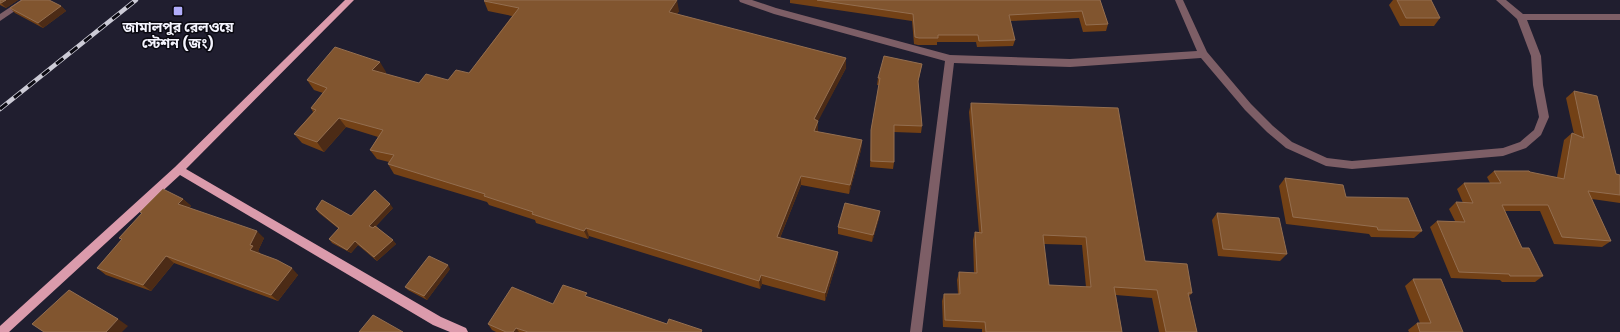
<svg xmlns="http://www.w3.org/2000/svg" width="1620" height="332" viewBox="0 0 1620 332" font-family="Poppins,'Noto Sans Bengali',sans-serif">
  <rect width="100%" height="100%" fill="#201e2f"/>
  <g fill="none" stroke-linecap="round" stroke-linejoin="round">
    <g fill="#7d5e66" fill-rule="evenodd">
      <path d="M 21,0 L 31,0 L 0,21 L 0,14 Z"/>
      <path d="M 739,0 L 752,0 L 776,8 L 950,55 L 1070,59 L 1197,51 L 1175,0 L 1183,0 L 1207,52 L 1251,104 L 1273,126 L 1292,142 L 1327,158 L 1352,161 L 1503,148 L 1520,142 L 1534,130 L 1539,117 L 1533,85 L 1531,56 L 1517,19 L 1496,0 L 1506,0 L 1523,14 L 1620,14 L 1620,20 L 1527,20 L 1541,56 L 1543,85 L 1549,117 L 1541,135 L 1526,148 L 1503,156 L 1352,169 L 1326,166 L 1286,148 L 1267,132 L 1245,110 L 1201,58 L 1070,67 L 954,63 L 922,332 L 910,332 L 945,61 L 774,14 L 740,2 Z"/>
    </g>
    <path fill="#db9bac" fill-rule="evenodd" d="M 345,0 L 354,0 L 186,169 L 441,317 L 466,328 L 468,332 L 450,332 L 433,325 L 180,175 L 9,332 L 0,332 L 0,326 L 175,167 Z"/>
    <g stroke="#cccbd6" stroke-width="4.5">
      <path id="rail" d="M 0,109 L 136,0"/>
    </g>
    <use href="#rail" stroke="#0a0911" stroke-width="3" stroke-dasharray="9" stroke-linecap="butt"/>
  </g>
  <g fill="#734116" fill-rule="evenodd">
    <path d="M 0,0 L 18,0 L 6,8 L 0,5 Z"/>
    <path d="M 790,0 L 1100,0 L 1108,24 L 1106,31 L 1083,32 L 1079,18 L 1010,21 L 1015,40 L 1013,46 L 977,47 L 976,42 L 937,42 L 937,45 L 918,45 L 914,44 L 912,21 L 790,3 Z"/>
    <path d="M 1393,0 L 1431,0 L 1440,18 L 1434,26 L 1400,26 L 1389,5 Z"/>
    <path d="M 484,1 L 679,11 L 677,14 L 846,58 L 846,68 L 818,120 L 818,132 L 862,140 L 861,150 L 849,194 L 801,185 L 780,238 L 838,252 L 837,261 L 825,301 L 762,284 L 760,289 L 589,236 L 588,239 L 536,223 L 535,220 L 489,205 L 487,202 L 394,174 L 388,164 L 389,162 L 377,159 L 370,150 L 378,137 L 346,127 L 324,152 L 302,143 L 294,134 L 313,112 L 311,108 L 323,93 L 314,90 L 307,80 L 386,72 L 385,74 L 419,83 L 448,80 L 469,73 L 512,16 L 488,11 Z"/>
    <path d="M 61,6 L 66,11 L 43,28 L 15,13 L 10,8 Z"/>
    <path d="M 922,64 L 918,83 L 922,126 L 921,133 L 894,132 L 894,162 L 893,169 L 870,167 L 871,130 L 879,85 L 877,85 L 878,78 Z"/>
    <path d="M 1574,91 L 1616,174 L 1620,175 L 1620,203 L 1592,199 L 1611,241 L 1602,247 L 1554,244 L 1540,211 L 1505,211 L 1522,248 L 1543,276 L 1535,282 L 1502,282 L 1500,280 L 1451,278 L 1430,227 L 1437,221 L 1455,221 L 1449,209 L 1456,202 L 1463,203 L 1457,189 L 1464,183 L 1490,183 L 1487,177 L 1494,171 L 1557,177 L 1564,140 L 1572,133 L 1574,134 L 1566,98 Z"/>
    <path d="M 971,103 L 1145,261 L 1192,293 L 1189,296 L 1197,332 L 1159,332 L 1152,298 L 1116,295 L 1122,332 L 982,332 L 982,329 L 943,327 L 942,301 L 944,294 L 958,294 L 957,280 L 959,272 L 974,273 L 973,240 L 975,232 L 979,232 L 969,112 ZM 1044,244 L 1082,245 L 1086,287 L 1049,285 Z"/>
    <path d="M 1285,178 L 1346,197 L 1422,231 L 1414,238 L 1371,237 L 1369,234 L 1286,224 L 1279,186 Z"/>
    <path d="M 183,199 L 191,206 L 189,208 L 264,238 L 258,251 L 260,253 L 259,253 L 298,275 L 278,301 L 174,263 L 151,291 L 106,275 L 97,268 L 122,240 L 119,238 L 142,214 L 140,212 Z"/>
    <path d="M 393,208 L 376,226 L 396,244 L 377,261 L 358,245 L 351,253 L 332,243 L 329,239 L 339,229 L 319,213 L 316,209 L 351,216 Z"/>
    <path d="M 880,211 L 879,218 L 872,242 L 838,234 L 838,227 Z"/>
    <path d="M 1217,213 L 1287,254 L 1280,261 L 1218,256 L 1212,220 Z"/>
    <path d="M 450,269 L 427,300 L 408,290 L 405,287 Z"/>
    <path d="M 1413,279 L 1463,332 L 1409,332 L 1408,330 L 1417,323 L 1420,323 L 1405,286 Z"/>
    <path d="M 589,297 L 667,324 L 702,330 L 702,332 L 496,332 L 492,330 L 488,324 L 553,304 Z"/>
  </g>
  <g fill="#4c2b16">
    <path d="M 6,0 L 18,0 L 6,8 L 1,3 Z"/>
    <path d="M 677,0 L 679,11 L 671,23 L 669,12 Z"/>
    <path d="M 61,6 L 66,11 L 43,28 L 38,23 Z"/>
    <path d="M 846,58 L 846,68 L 814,129 L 814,119 Z"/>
    <path d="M 380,62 L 386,72 L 379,80 L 372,70 Z"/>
    <path d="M 339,118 L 346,127 L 324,152 L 317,142 Z"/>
    <path d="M 818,121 L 818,130 L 814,140 L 814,131 Z"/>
    <path d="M 862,140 L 861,150 L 849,194 L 850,185 Z"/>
    <path d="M 801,176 L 801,185 L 777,245 L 777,237 Z"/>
    <path d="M 183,199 L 191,206 L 185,211 L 178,204 Z"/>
    <path d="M 390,204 L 393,208 L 372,230 L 369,226 Z"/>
    <path d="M 880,211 L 879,218 L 872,242 L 873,235 Z"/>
    <path d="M 586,228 L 589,236 L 588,239 L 584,231 Z"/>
    <path d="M 257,231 L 264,238 L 258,251 L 260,253 L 257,256 L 250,250 L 250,245 Z"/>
    <path d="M 393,240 L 396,244 L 377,261 L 374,257 Z"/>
    <path d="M 355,241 L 358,245 L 351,253 L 347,250 Z"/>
    <path d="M 838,252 L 837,261 L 825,301 L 825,293 Z"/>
    <path d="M 166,256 L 174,263 L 151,291 L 143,285 Z"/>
    <path d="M 448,265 L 450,269 L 427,300 L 424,296 Z"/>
    <path d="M 292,268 L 298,275 L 278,301 L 271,295 Z"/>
    <path d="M 761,275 L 762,284 L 760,289 L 759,281 Z"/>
    <path d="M 118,319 L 128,326 L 122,332 L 106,332 Z"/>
    <path d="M 516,328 L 519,332 L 513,332 Z"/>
  </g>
  <g fill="#81552f" stroke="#936e50" fill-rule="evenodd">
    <path d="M 0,0 L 6,0 L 1,3 L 0,3 Z"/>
    <path d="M 22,0 L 49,0 L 61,6 L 38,23 L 10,8 Z"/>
    <path d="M 485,0 L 677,0 L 669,12 L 846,58 L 814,119 L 818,121 L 814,131 L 862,140 L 850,185 L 801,176 L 777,237 L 838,252 L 825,293 L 761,275 L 759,281 L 586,228 L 584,231 L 532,214 L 533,212 L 484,196 L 485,194 L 388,164 L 394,155 L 370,150 L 383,130 L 339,118 L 317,142 L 294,134 L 316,110 L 311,108 L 327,88 L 307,80 L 335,47 L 380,62 L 372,70 L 419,83 L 426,74 L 448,80 L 456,70 L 469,73 L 519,8 L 484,1 Z"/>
    <path d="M 817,0 L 1100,0 L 1108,24 L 1086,25 L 1082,11 L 1009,15 L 1015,40 L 979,41 L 978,35 L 938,35 L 938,38 L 919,38 L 915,37 L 913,14 Z"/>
    <path d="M 1397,0 L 1431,0 L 1440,18 L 1406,18 Z"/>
    <path d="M 884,56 L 922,64 L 918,81 L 922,126 L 894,125 L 894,162 L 871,161 L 871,130 L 880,78 L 878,78 Z"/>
    <path d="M 1574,91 L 1597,96 L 1616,174 L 1620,175 L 1620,195 L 1588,191 L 1611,241 L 1562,237 L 1548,205 L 1502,205 L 1522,248 L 1529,248 L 1543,276 L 1510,276 L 1509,274 L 1459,272 L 1437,221 L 1465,222 L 1456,202 L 1473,203 L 1464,183 L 1501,183 L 1494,171 L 1529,171 L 1530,172 L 1564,179 L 1572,133 L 1584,138 Z"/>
    <path d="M 971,103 L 1118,108 L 1145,261 L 1187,264 L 1192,293 L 1188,293 L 1197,332 L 1166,332 L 1157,290 L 1114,287 L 1122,332 L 986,332 L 985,322 L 945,320 L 944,294 L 960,294 L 959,272 L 977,273 L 975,232 L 982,233 ZM 1043,235 L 1086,237 L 1091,287 L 1049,285 Z"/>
    <path d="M 1285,178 L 1343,185 L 1346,197 L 1408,198 L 1422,231 L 1378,230 L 1377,227 L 1293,217 Z"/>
    <path d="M 163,189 L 183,199 L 178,204 L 257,231 L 250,245 L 253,246 L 250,250 L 277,260 L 292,268 L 271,295 L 166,256 L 143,285 L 97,268 L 122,239 L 119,238 L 142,213 L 140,212 Z"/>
    <path d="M 375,190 L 390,204 L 369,226 L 373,228 L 375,226 L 393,240 L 374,257 L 355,241 L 347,250 L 329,239 L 339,228 L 316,209 L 322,200 L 351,216 Z"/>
    <path d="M 845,203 L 880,211 L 873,235 L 838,227 Z"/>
    <path d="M 1217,213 L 1279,218 L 1287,254 L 1223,249 Z"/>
    <path d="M 429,256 L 448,265 L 424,296 L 405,287 Z"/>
    <path d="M 1413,279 L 1441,279 L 1463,332 L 1420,332 L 1417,323 L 1431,323 Z"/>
    <path d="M 563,285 L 587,293 L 585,296 L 667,324 L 669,319 L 702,330 L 701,332 L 528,332 L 516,328 L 513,332 L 506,332 L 488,324 L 512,287 L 553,304 Z"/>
    <path d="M 69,290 L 118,319 L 106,332 L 44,332 L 32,324 Z"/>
    <path d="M 373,315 L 403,332 L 359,332 Z"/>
  </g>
  <rect fill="#b1adfa" stroke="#0a0911" stroke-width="1.5" x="173" y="6" width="10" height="10" rx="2"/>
  <g text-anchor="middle" stroke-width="3" stroke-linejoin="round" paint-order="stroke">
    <g font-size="14" font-weight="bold" fill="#f4f4fe" stroke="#0a0911">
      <text x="178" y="32">জামালপুর রেলওয়ে<tspan x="178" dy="16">স্টেশন (জং)</tspan></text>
    </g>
  </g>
</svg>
